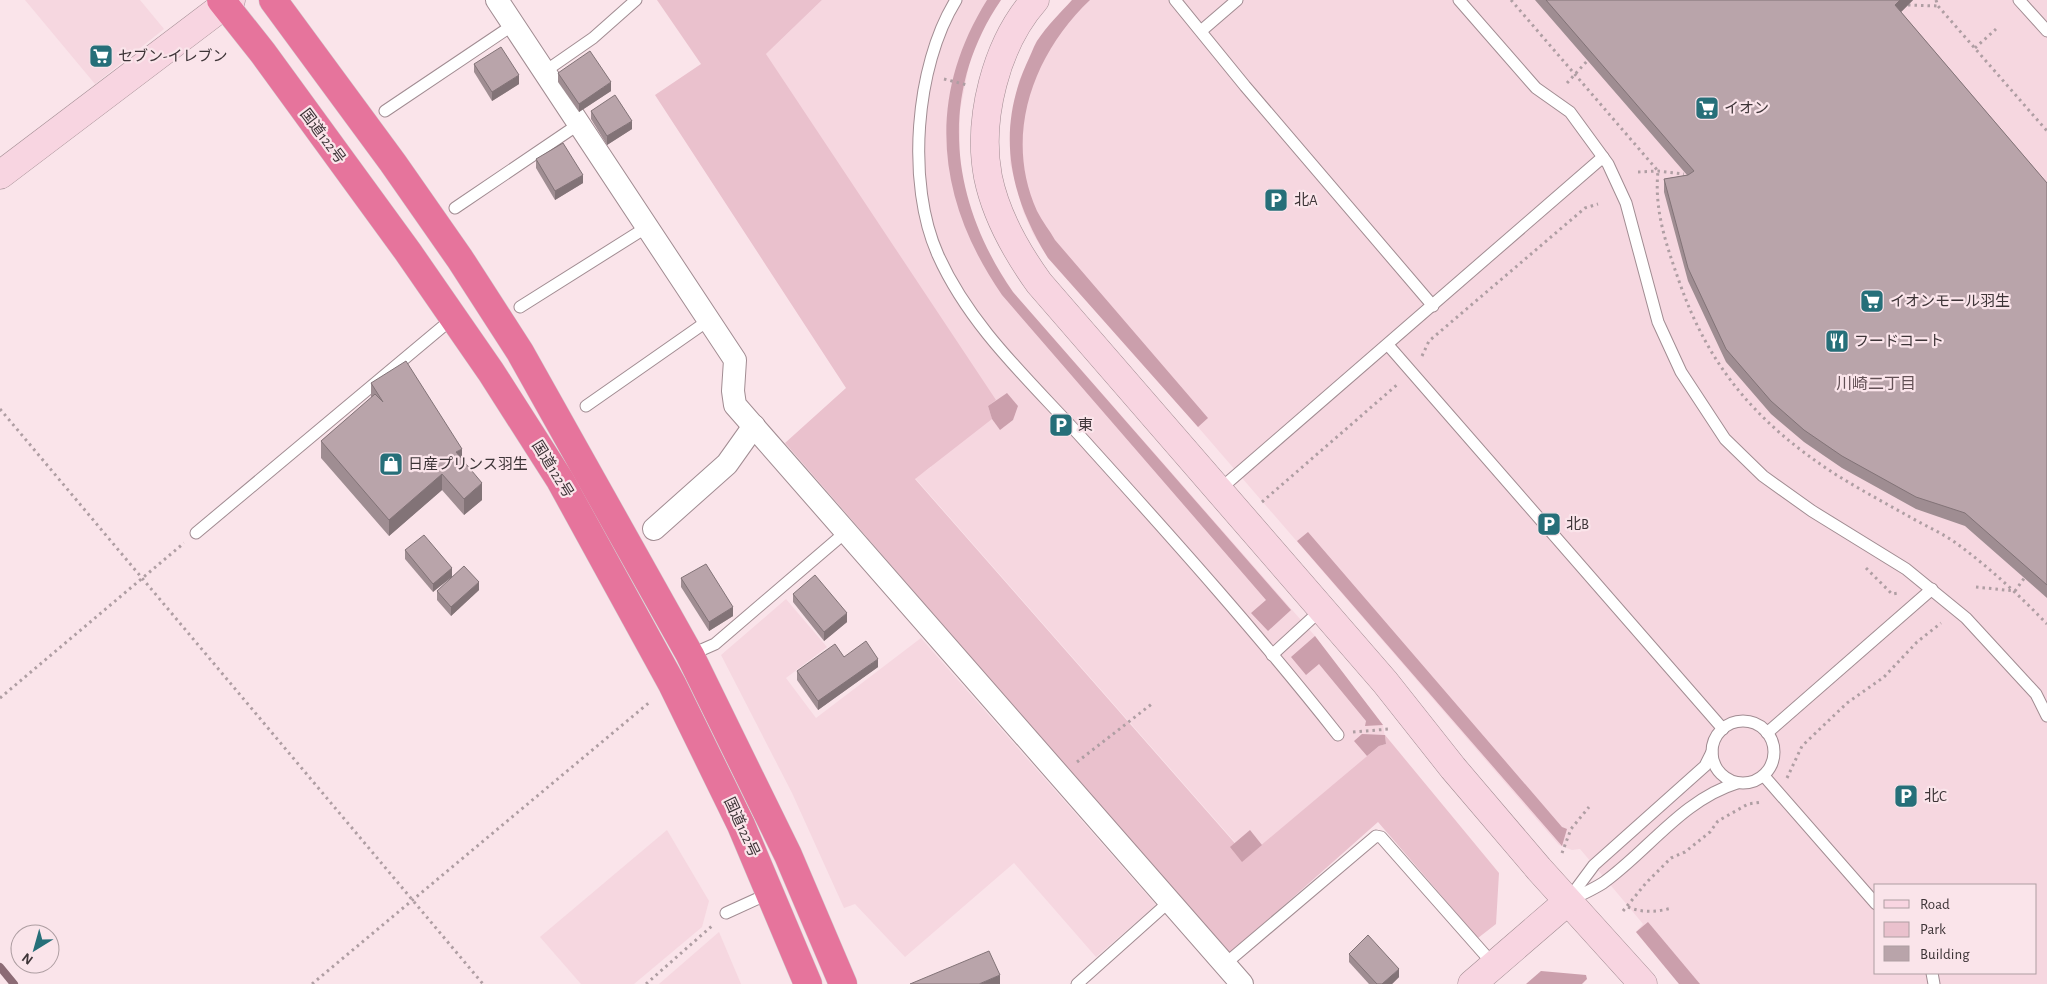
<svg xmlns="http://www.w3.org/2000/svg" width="2047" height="984" viewBox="0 0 2047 984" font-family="'Alegreya Sans','Noto Sans JP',sans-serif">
  <rect width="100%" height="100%" fill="#fae4ea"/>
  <g fill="#f6d7e0" fill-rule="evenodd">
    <path d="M 25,0 L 140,0 L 164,29 L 95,84 Z"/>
    <path d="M 822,0 L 1001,0 L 989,17 L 970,60 L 960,111 L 960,166 L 966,196 L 985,248 L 1013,292 L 1315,636 L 1383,725 L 1386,744 L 1379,746 L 1248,857 L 915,478 L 931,467 L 766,54 Z"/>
    <path d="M 1072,0 L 2047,0 L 2047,984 L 1679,984 L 1636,932 L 1643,924 L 1618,894 L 1580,849 L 1572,850 L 1559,845 L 1198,427 L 1048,258 L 1033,234 L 1023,211 L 1010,163 L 1010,128 L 1019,81 L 1036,42 ZM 1876,885 L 2036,885 L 2036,973 L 1876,973 Z"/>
    <path d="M 786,599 L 827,647 L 786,678 L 816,718 L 921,638 L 1156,905 L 1096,957 L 1014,863 L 905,957 L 855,904 L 844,908 L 792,793 L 721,655 Z"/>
    <path d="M 667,830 L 709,901 L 702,927 L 634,984 L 581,984 L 540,937 Z"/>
    <path d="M 719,932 L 741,984 L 659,984 Z"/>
  </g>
  <path fill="#eac1cd" d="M 657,0 L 822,0 L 766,54 L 996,400 L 988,406 L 992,419 L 915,479 L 1247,857 L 1379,746 L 1386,744 L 1385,735 L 1499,873 L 1496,924 L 1478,938 L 1378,822 L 1229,954 L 785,443 L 846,388 L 655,95 L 701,64 Z"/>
  <g fill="#cb9fac">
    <path d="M 987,0 L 1001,0 C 937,94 950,201 1013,292 L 1291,610 L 1268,631 L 1251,613 L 1266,600 L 1002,295 C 937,201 925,99 987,0 Z"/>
    <path d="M 1072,0 L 1090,0 C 1033,54 1003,136 1037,211 C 1042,221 1050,231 1055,240 L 1208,418 L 1198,427 L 1048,258 C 1010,197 996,133 1026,65 C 1030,57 1033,48 1037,41 C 1047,26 1060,13 1072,0 Z"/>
    <path d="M 1007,393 L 1018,406 L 1013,420 L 1000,430 L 992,419 L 988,406 Z"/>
    <path d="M 1308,532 L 1562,827 L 1567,829 L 1562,846 L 1297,541 Z"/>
    <path d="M 1315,636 L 1383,725 L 1365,726 L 1366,721 L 1319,664 L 1306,675 L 1291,657 Z"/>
    <path d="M 1362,734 L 1385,735 L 1386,744 L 1379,746 L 1367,756 L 1354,741 Z"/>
    <path d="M 1250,830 L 1262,845 L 1242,862 L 1230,847 Z"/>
    <path d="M 1648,922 L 1700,984 L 1679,984 L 1636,932 Z"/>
    <path d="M 1541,971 L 1586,975 L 1587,979 L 1582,984 L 1526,984 Z"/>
  </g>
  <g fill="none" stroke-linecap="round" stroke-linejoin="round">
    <path stroke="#8c6b75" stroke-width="8" d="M 0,967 L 14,984"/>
    <g stroke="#a18c92" stroke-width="13">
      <g id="lane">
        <path d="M 956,0 C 915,66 906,184 938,255 C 972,331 1036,386 1090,447 C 1175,541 1260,636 1338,735"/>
        <path d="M 1175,0 L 1245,86 L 1433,306"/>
        <path d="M 1459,0 L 1536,88 L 1570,112 L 1608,164 L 1626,203 L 1658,322 L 1681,372 L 1725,439 L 1763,476 L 1812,511 L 1906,569 L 1966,618 L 2036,694 L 2047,716"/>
        <path d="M 2019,0 L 2047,31"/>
        <path d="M 1201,31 L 1237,0"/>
        <path d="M 544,72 L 593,38 L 636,0"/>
        <path d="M 385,111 L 513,25"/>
        <path d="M 455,208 L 579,124"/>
        <path d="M 520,307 L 647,227"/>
        <path d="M 1388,345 L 1723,729"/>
        <path d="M 586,406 L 709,320"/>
        <path d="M 1219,490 L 1603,157"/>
        <path d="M 196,533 L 453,318"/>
        <path d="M 690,655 L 715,644 L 847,531"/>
        <path d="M 1272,655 L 1322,609"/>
        <circle cx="1743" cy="752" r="31"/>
        <path d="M 1767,733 L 1932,589"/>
        <path d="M 1764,776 L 1876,904"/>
        <path d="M 1568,900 L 1594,865 L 1705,766 L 1712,752"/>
        <path d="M 1569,901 C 1580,895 1592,890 1603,883 C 1648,851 1682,800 1737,783"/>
        <path d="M 726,913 L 770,893"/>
        <path d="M 1225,964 L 1376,836 L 1381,837 L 1494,965"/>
        <path d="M 1932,973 L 1934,984"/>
        <path d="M 1077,984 L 1170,901"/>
      </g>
    </g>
    <g stroke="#a18c92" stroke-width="24">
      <g id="street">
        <path d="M 497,0 L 735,360 L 733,391 L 735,405 L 1242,984"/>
        <path d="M 654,529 L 727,464 L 754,426"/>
      </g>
    </g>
    <g stroke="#a18c92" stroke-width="29">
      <g id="secondary">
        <path d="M 1035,0 C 996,44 977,119 988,177 C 996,216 1016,251 1039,283 L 1385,682 L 1453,768 L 1539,869 L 1643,984"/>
        <path d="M 0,175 L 231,0"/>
        <path d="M 1472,984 L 1567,902"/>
      </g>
    </g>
    <g stroke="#d0cecf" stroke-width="29">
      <g id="highway">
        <path d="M 221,0 L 263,53 L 408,252 L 491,372 L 560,480 L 672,684 L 741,825 L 808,984"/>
        <path d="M 273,0 L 393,163 L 460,259 L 520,352 L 690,655 L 788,855 L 843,984"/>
      </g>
    </g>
    <g stroke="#af9ea3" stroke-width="3" stroke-dasharray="2.5 4" stroke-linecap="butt">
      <path d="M 1511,0 L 1658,171 C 1654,210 1666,244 1679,281 C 1709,368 1758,424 1835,474 C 1859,489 1885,503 1910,517 C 1927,527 1945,534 1960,546 C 1991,569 2020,596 2047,624"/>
      <path d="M 1936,0 L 1938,6 L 2047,131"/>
      <path d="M 1908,5 L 1938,6"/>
      <path d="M 1975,48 L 1996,29"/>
      <path d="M 944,79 L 967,85"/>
      <path d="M 1567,83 L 1588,60"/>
      <path d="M 1638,172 L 1658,171 L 1684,174"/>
      <path d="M 1422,356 L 1429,341 L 1585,208 L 1598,204"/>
      <path d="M 0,409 L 483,984"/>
      <path d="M 1262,502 L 1399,383"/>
      <path d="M 1866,568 L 1892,594 L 1899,593"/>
      <path d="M 1976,587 L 2015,591 L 2025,577"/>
      <path d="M 0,698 L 184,543"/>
      <path d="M 1353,732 L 1389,729"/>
      <path d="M 1077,762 L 1153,703"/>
      <path d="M 1787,778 L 1802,746 L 1847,703 L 1884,677 L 1917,642 L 1941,623"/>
      <path d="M 1562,853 L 1571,829 L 1589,807"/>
      <path d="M 1628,907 C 1642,913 1657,912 1672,908"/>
      <path d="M 1623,911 L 1646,883 L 1671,858 L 1685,852 L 1710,832 L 1718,821 L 1748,804 L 1762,802"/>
      <path d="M 312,984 L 651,701"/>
      <path d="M 646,984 L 713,925"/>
    </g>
    <use href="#lane" stroke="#fff" stroke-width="11"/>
    <use href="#street" stroke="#fff" stroke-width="22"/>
    <use href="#secondary" stroke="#f8d5e1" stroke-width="28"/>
    <use href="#highway" stroke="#e6749c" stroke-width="28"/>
  </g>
  <g fill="#9f8d92">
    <path d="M 1535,0 L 1913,0 L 1901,12 L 2047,183 L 2047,598 L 1965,526 L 1916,509 L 1842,468 L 1804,442 L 1771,414 L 1726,362 L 1688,281 L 1664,192 L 1664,179 L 1687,175 Z"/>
    <path d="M 474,64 L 519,84 L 492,101 L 474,72 Z"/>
    <path d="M 558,73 L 611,91 L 579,112 L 558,82 Z"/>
    <path d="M 591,111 L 632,129 L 607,145 L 591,119 Z"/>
    <path d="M 536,159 L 583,183 L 555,200 L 536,168 Z"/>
    <path d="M 371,383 L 462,459 L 482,500 L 464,515 L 442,490 L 389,536 L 321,458 L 321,441 L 371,398 Z"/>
    <path d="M 405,550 L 452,568 L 433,592 L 405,559 Z"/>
    <path d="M 681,578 L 733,616 L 709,631 L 681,587 Z"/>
    <path d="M 479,590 L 451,616 L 437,600 L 437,591 Z"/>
    <path d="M 793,594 L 847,622 L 824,641 L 793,602 Z"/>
    <path d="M 844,657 L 878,667 L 818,710 L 797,680 L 797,671 Z"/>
    <path d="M 1349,954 L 1399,977 L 1392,984 L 1369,984 L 1349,962 Z"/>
  </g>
  <g fill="#827377">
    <path d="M 1900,0 L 1913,0 L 1895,18 L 1895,5 Z"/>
    <path d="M 519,75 L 519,84 L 492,101 L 492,92 Z"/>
    <path d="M 611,82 L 611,91 L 579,112 L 579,104 Z"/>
    <path d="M 632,121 L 632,129 L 607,145 L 607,136 Z"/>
    <path d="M 583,175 L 583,183 L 555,200 L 555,191 Z"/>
    <path d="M 462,449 L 462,465 L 456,452 Z"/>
    <path d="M 442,474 L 442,490 L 389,536 L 389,520 Z"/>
    <path d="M 482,483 L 482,500 L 464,515 L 464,499 Z"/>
    <path d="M 452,568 L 452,577 L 433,592 L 433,584 Z"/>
    <path d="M 479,582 L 479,590 L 451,616 L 451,607 Z"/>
    <path d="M 733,607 L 733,616 L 709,631 L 709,622 Z"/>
    <path d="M 847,613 L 847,622 L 824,641 L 824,632 Z"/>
    <path d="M 878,659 L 878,667 L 818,710 L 818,701 Z"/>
    <path d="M 1399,969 L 1399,977 L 1392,984 L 1382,984 Z"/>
    <path d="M 1000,975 L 1000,984 L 979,984 Z"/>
  </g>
  <g fill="#b9a4aa" stroke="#827377">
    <path d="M 1546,0 L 1900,0 L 1895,5 L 2047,183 L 2047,585 L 1965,513 L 1916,497 L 1842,456 L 1804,430 L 1771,401 L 1726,349 L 1688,268 L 1664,179 L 1688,175 L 1694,171 Z"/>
    <path d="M 501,47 L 519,75 L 492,92 L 474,64 Z"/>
    <path d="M 590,51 L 611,82 L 579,104 L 558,73 Z"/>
    <path d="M 615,95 L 632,121 L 607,136 L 591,111 Z"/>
    <path d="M 563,143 L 583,175 L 555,191 L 536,159 Z"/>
    <path d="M 406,361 L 462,449 L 456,452 L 482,483 L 464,499 L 442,474 L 389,520 L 321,441 L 375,394 L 383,402 L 371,383 Z"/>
    <path d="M 424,535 L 452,568 L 433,584 L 405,550 Z"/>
    <path d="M 706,564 L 733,607 L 709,622 L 681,578 Z"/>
    <path d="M 464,566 L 479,582 L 451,607 L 437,591 Z"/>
    <path d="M 815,575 L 847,613 L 824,632 L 793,594 Z"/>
    <path d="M 866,641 L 878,659 L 818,701 L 797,671 L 835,644 L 844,657 Z"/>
    <path d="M 1368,935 L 1399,969 L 1382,984 L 1377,984 L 1349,954 Z"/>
    <path d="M 989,951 L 1000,975 L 979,984 L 910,984 Z"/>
  </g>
  <defs>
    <g id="supermarket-square" transform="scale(1.25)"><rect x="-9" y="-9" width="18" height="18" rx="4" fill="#266f79" stroke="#fae4ea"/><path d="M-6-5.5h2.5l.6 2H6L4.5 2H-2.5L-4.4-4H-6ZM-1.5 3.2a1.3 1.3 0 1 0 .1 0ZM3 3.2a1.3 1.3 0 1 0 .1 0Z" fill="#fff"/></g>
    <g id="parking-square" transform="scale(1.25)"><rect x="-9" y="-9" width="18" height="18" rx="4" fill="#266f79" stroke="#fae4ea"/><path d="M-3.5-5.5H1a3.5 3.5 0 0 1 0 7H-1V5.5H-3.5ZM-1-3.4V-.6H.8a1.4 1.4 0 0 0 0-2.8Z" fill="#fff"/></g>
    <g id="restaurant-square" transform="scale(1.25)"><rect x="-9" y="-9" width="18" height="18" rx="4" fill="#266f79" stroke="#fae4ea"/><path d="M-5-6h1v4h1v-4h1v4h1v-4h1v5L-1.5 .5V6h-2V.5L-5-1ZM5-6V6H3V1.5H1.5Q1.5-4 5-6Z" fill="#fff"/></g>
    <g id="shop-square" transform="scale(1.25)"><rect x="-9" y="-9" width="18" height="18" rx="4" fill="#266f79" stroke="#fae4ea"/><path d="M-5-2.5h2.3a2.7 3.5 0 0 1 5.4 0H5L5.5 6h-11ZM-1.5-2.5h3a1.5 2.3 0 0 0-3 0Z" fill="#fff"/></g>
  </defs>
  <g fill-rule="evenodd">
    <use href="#supermarket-square" x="101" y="56"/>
    <use href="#supermarket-square" x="1707" y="108"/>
    <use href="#parking-square" x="1276" y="200"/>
    <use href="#supermarket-square" x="1872" y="301"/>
    <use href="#restaurant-square" x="1837" y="341"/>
    <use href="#parking-square" x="1061" y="425"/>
    <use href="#shop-square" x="391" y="464"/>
    <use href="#parking-square" x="1549" y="524"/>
    <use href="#parking-square" x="1906" y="796"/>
  </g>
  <g text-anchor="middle" stroke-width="4.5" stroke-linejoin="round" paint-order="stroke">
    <g font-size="15" fill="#3d3437" stroke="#fae4ea" text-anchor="start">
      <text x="118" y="61">セブン-イレブン</text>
      <text x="1724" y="113">イオン</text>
      <text x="1294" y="205">北A</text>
      <text x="1890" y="306">イオンモール羽生</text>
      <text x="1854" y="346">フードコート</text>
      <text x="1078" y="430">東</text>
      <text x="408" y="469">日産プリンス羽生</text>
      <text x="1566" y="529">北B</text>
      <text x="1924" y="801">北C</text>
    </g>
    <g font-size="15" fill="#3d3437" stroke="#fae4ea">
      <text transform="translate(323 136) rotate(53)" y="5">国道122号</text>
      <text transform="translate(553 469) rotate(58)" y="5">国道122号</text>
      <text transform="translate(742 827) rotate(65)" y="5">国道122号</text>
    </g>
    <g font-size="16" fill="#635156" stroke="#fae4ea">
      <text x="1876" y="389">川崎二丁目</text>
    </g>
  </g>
  <rect x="1874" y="884" width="162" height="90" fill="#fae4ea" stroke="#ae9ea2"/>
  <rect x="1884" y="900" width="25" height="8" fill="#f8d5e1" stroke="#ae9ea2"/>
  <text x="1920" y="909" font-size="15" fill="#3d3437">Road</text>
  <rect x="1884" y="922" width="25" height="15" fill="#eac1cd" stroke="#ae9ea2"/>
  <text x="1920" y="934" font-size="15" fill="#3d3437">Park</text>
  <rect x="1884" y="946" width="25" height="15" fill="#b9a4aa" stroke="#ae9ea2"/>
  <text x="1920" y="959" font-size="15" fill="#3d3437">Building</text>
  <g transform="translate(35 949) rotate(217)"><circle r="24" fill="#fae4ea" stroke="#ae9ea2"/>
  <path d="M0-4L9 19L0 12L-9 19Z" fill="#266f79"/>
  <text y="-8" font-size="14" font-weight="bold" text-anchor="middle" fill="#3d3437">N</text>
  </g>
</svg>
